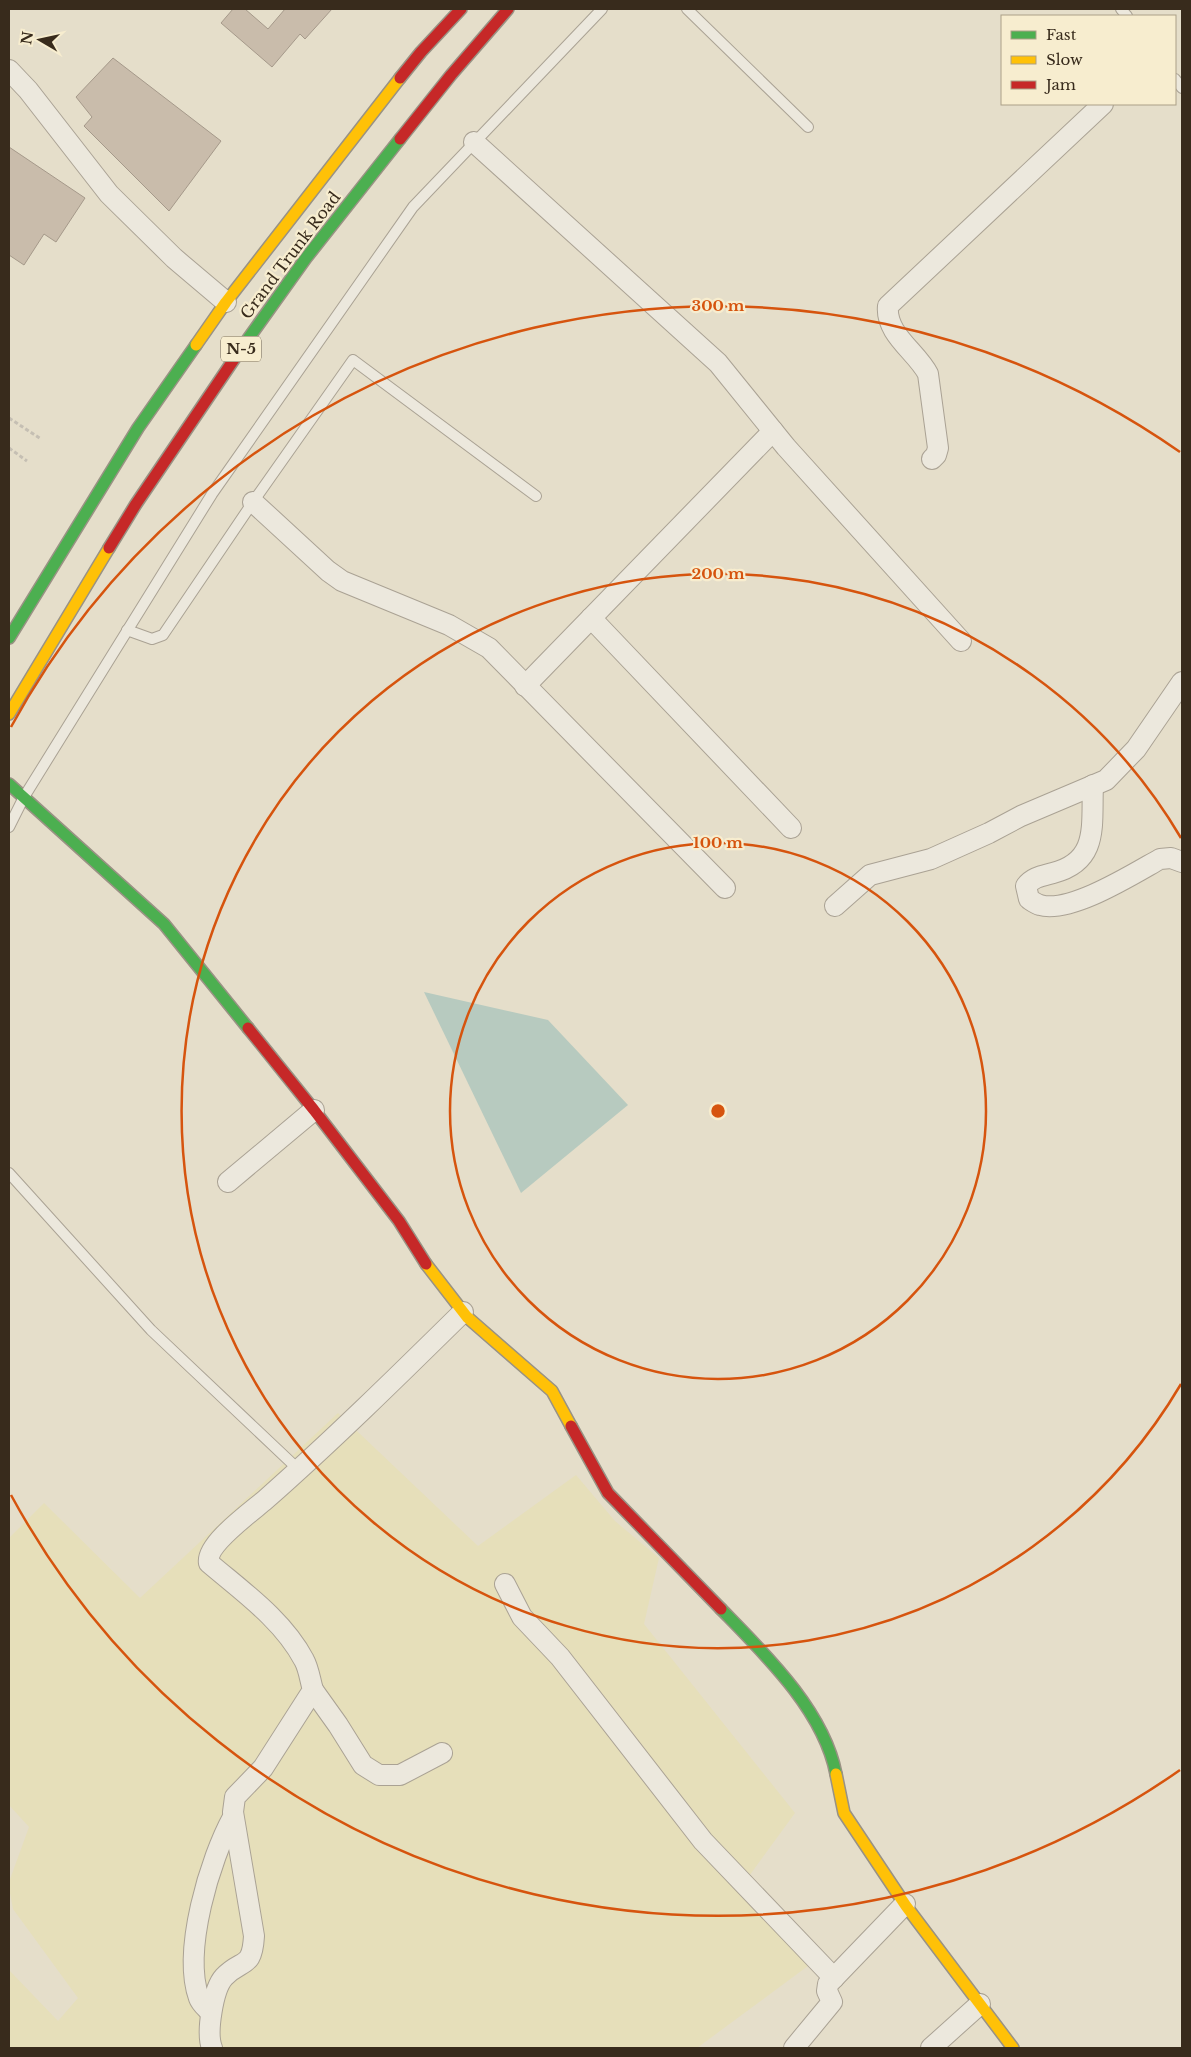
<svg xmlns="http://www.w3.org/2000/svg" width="1191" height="2057" viewBox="0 0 1191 2057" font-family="'Libre Baskerville',serif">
  <rect width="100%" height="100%" fill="#e5deca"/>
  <path fill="#e6dfba" d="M 338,1413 L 478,1546 L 576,1475 L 615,1521 L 659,1558 L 644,1624 L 795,1813 L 744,1883 L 816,1960 L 697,2048 L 9,2048 L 9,1970 L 58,2021 L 78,1998 L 13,1909 L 9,1888 L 9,1882 L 29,1827 L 9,1805 L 9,1538 L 44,1503 L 140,1598 Z"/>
  <path fill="#b7cabf" d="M 424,992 L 548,1020 L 628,1105 L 521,1193 Z"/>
  <g fill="#c9bcab" stroke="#a5998a">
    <path d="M 233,9 L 245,9 L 268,29 L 285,9 L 332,9 L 305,39 L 300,34 L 272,67 L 221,23 Z"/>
    <path d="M 113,58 L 221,141 L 169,211 L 84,126 L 92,117 L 76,97 Z"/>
    <path d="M 9,147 L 85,198 L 56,242 L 44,234 L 24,265 L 9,255 Z"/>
  </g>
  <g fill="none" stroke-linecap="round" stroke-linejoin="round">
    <g stroke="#aaa294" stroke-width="12">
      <g id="lane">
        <path d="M 687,9 L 808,127"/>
        <path d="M 1121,9 L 1127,16"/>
        <path d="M 1175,79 L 1182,88"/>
        <path d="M 127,630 L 152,639 L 163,635 L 253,502 L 353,360 L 536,496"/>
        <path d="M 9,827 L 24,797 L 212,494 L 413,207 L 602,9"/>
        <path d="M 9,1173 L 151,1330 L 299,1470"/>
      </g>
    </g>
    <g stroke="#aaa294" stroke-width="22">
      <g id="street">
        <path d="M 9,70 L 28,90 L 109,194 L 174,258 L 226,302"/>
        <path d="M 474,142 L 718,363 L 786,447 L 961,641"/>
        <path d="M 932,459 L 936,455 L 938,448 L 928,374 C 917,352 885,334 888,306 L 1103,104"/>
        <path d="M 253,502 L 328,571 L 342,581 L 449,625 L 489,648 L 725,888"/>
        <path d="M 591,618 L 791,828"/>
        <path d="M 525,686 L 773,431"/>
        <path d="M 1093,785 C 1091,824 1100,861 1053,873 C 1042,876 1033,877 1026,886 L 1029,899 C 1032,901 1036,904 1040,905 C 1070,914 1133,874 1160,859 L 1171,858 L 1182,862"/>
        <path d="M 835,906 L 870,875 L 931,859 L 989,833 L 1021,816 L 1106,780 L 1136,749 L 1182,682"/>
        <path d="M 228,1182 L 314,1110"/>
        <path d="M 505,1584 L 522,1617 L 560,1657 L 703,1841 L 834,1978"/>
        <path d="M 313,1690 L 338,1725 L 363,1765 L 379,1775 L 400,1775 L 442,1753"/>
        <path d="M 211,2013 C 207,2008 201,2004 199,1998 C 182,1951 210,1859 233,1817"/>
        <path d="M 212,2048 C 206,2033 213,1989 224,1977 C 242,1958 252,1970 254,1936 L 233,1812 L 235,1797 L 263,1768 L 313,1690 C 310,1680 309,1669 304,1660 C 283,1620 243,1592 209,1563 C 205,1545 251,1512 265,1500 C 333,1440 398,1376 463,1312"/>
        <path d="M 794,2048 L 832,2002 L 827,1991 L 828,1984 L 905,1904"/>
        <path d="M 931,2048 L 980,2004"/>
      </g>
    </g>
    <g stroke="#999284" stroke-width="14">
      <g id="fast">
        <path d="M 243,346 L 306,258 L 400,139"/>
        <path d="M 9,638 L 138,428 L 196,345"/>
        <path d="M 9,784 L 164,924 L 248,1028"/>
        <path d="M 721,1609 C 765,1654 824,1711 836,1774"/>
      </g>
    </g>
    <g stroke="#999284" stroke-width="14">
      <g id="slow">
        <path d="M 196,345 L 226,302 L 400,78"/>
        <path d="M 9,714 L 109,548"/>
        <path d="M 426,1264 L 467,1317 L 552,1391 L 571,1426"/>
        <path d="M 836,1774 L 844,1813 L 906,1906 L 1013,2048"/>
      </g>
    </g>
    <g stroke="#999284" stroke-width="14">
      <g id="jam">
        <path d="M 400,78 L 421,52 L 461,9"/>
        <path d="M 400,139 L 451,75 L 508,9"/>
        <path d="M 109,548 L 136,504 L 243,346"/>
        <path d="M 248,1028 L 314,1110 L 399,1221 L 426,1264"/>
        <path d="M 571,1426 L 608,1493 L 721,1609"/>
      </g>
    </g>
    <g stroke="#c5bfb3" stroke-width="3" stroke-dasharray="4 2.5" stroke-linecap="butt">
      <path d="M 9,418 L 41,439"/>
      <path d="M 9,448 L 27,461"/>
    </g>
    <use href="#lane" stroke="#ece8dd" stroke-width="10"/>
    <use href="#street" stroke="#ece8dd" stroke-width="20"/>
    <use href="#fast" stroke="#4caf50" stroke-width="11"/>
    <use href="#slow" stroke="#ffc107" stroke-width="11"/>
    <use href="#jam" stroke="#c62828" stroke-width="11"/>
  </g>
  <g fill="none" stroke="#d6540e" stroke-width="2.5">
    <circle cx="718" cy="1111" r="268"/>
    <path d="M1181 1384A537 537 0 1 1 1181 838"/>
    <path d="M1180 1770A805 805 0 0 1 11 1495M11 727A805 805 0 0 1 1180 452"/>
  </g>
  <g text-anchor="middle" stroke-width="4.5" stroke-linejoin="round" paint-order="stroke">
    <rect fill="#f7edcf" stroke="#716552" stroke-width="1" x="221" y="336.5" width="40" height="25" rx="4"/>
    <g font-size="15" font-weight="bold" fill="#382b1c">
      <text x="241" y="354">N-5</text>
    </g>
    <g font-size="16" fill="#382b1c" stroke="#f7edcf">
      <text transform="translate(290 255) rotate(-53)" y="6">Grand Trunk Road</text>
    </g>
  </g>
  <circle cx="718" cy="1111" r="8" fill="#d6540e" stroke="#f7edcf" stroke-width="2.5"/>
  <g font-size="15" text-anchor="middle" font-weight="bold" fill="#d6540e" stroke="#f7edcf" stroke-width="4.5" stroke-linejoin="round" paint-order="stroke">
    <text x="718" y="311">300 m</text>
    <text x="718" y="579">200 m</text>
    <text x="718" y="848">100 m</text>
  </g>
  <rect width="1191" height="2057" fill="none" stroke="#382b1c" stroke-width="20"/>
  <rect x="1001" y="15" width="175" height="90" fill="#f7edcf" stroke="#ab9f87"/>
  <rect x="1011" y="31" width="25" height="8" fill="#4caf50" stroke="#ab9f87"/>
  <text x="1046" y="40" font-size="15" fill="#382b1c">Fast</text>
  <rect x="1011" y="56" width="25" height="8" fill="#ffc107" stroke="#ab9f87"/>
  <text x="1046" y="65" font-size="15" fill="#382b1c">Slow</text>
  <rect x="1011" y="81" width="25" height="8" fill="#c62828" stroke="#ab9f87"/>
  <text x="1046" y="90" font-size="15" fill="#382b1c">Jam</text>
  <g transform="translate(40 40) rotate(279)" stroke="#f7edcf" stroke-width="4" paint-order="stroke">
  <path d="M0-4L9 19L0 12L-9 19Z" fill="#382b1c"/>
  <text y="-8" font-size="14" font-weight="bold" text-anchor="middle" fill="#382b1c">N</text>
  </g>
</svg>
